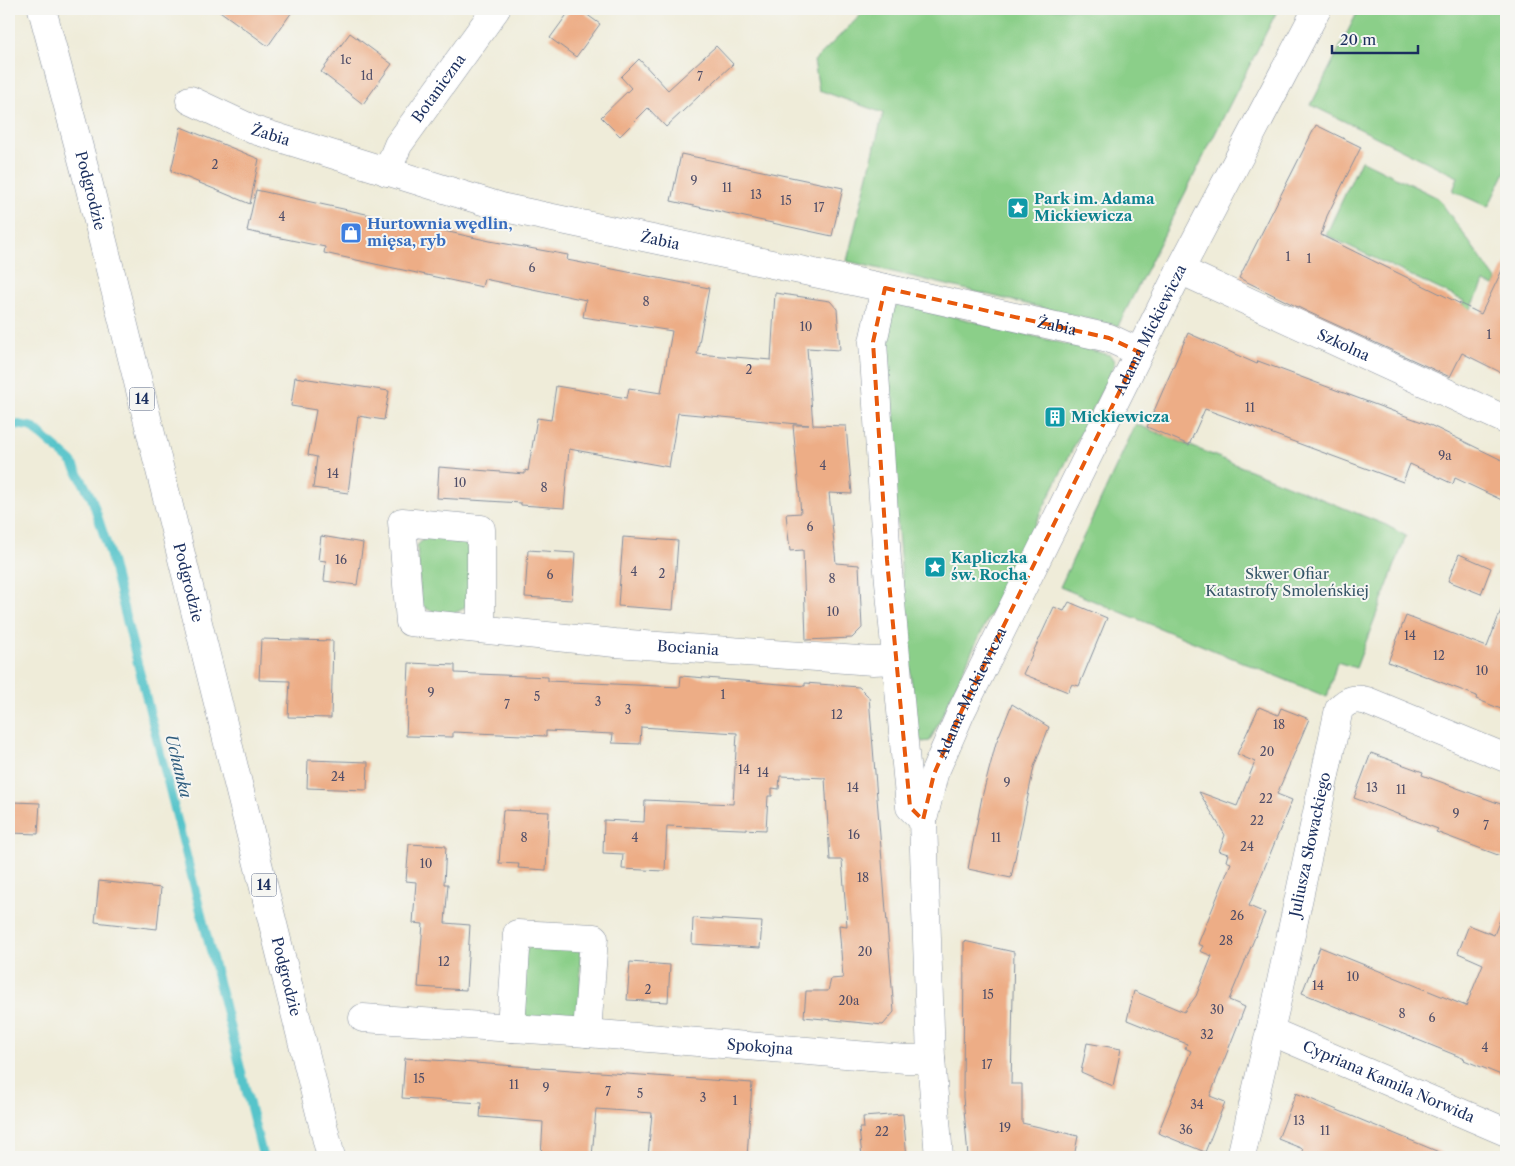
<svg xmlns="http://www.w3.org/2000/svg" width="1515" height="1166" viewBox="0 0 1515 1166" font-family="'Libre Caslon Text',serif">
  <rect width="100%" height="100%" fill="#f6f6f2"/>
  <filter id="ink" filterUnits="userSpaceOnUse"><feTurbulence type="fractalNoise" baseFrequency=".02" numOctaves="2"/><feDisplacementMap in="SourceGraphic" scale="10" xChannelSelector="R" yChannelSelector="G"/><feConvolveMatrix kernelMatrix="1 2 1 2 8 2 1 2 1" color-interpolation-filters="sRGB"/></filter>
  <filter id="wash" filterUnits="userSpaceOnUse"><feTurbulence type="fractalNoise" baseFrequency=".0096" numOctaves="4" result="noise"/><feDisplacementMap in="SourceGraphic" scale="20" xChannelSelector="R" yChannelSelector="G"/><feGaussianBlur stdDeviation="1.12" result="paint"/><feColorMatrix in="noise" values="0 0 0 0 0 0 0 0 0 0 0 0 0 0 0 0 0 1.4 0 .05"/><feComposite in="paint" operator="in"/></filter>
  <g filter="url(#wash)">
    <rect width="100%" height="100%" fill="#efecd9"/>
    <g fill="#8bcf89" stroke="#537f74">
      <path d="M 867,9 L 1278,9 L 1118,326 L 847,261 L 883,113 L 819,90 L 814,61 Z"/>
      <path d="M 1359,9 L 1506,9 L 1506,170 L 1488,207 L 1453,191 L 1458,177 L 1311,105 Z"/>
      <path d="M 1361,160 L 1438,198 L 1497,281 L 1494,286 L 1484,282 L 1469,313 L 1460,309 L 1464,301 L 1326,235 Z"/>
      <path d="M 899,303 L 1110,355 L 1114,361 L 1114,366 L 973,649 L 930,741 L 922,742 L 916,735 L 887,408 L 886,317 Z"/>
      <path d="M 1136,424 L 1386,525 L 1406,536 L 1356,668 L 1337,662 L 1327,697 L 1060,587 Z"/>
      <path d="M 424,538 C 435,538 452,535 462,541 C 472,548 469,562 470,573 C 470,580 472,589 470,596 C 467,611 454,615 441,613 C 432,611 427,610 421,604 L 417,546 Z"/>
      <path d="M 533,944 L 580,945 L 581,1019 L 528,1022 L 518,1005 L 526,951 Z"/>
    </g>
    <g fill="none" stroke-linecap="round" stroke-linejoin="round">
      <path stroke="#56c4ca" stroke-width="9" d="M 9,423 L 32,427 L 72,462 L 92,499 L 109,551 L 263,1157"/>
    </g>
    <g id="blocks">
      <g fill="#edad86">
        <path d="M 217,9 L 294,9 L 268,46 Z"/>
        <path d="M 571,9 L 579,9 L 600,24 L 576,57 L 550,38 Z"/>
        <path d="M 350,33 L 392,64 L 363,104 L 321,72 Z"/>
        <path d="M 716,46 L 733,64 L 666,127 L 648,108 L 620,136 L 601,117 L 631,88 L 621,77 L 639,59 L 668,90 Z"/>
        <path d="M 1316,125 L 1361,147 L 1327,216 L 1321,235 L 1481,314 L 1506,262 L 1506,375 L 1462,353 L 1450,377 L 1306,311 L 1239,278 Z"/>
        <path d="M 181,127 L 259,159 L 250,204 L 171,171 Z"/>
        <path d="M 681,154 L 843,188 L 832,236 L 671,201 Z"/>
        <path d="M 256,190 L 490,241 L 568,255 L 567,260 L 709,288 L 697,354 L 771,360 L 775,293 L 830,301 L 837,309 L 840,350 L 807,348 L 813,425 L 846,426 L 852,494 L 829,493 L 836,563 L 859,565 L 862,628 L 852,638 L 806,640 L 803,550 L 790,551 L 786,514 L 801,513 L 793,425 L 809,425 L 678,413 L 669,467 L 569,449 L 564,508 L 521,505 L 521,503 L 437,498 L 439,467 L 525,474 L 525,470 L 528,471 L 537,418 L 551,420 L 556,386 L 627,398 L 629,388 L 661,393 L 672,331 L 583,317 L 586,300 L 484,279 L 482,287 L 324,253 L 325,247 L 247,231 Z"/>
        <path d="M 1188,333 L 1257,364 L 1258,361 L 1430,425 L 1506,462 L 1506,502 L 1455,478 L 1453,484 L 1410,464 L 1403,482 L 1205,409 L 1189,445 L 1147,427 Z"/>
        <path d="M 295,377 L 389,391 L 384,420 L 358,416 L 348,493 L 313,488 L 317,457 L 308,455 L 316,410 L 291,406 Z"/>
        <path d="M 321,536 L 363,543 L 357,585 L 324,581 L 326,561 L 318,560 Z"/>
        <path d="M 623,537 L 678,541 L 673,610 L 618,606 Z"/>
        <path d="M 528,550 L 575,553 L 572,600 L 525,597 Z"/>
        <path d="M 1459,554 L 1491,568 L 1481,594 L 1448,581 Z"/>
        <path d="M 1069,602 L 1107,618 L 1079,686 L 1072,684 L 1068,692 L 1023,674 L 1054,607 L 1064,611 Z"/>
        <path d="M 1504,602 L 1506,602 L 1506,711 L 1476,699 L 1477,696 L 1388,662 L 1406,616 L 1487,647 Z"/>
        <path d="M 261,639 L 333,641 L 331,718 L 288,717 L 290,681 L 259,680 Z"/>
        <path d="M 409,663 L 455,665 L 455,673 L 548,677 L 548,681 L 680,687 L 681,676 L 805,686 L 805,683 L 859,687 L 869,697 L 894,1012 L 883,1025 L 804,1017 L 806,991 L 828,991 L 831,979 L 843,978 L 839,925 L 847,926 L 842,860 L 830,860 L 825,778 L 780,776 L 779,789 L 772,788 L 772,796 L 768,796 L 766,830 L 667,826 L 665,871 L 622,869 L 623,854 L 603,853 L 604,820 L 644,822 L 645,800 L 733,804 L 737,733 L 641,727 L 640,744 L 612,743 L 613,734 L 546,731 L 546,736 L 453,732 L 453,737 L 406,736 Z"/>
        <path d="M 1012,704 L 1049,727 L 1034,767 L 1011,878 L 968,869 L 982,797 L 996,743 Z"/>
        <path d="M 1259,707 L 1278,715 L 1281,708 L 1309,719 L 1277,794 L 1292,800 L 1249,906 L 1265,913 L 1229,1000 L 1245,1007 L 1210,1096 L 1225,1102 L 1205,1152 L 1158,1133 L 1191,1051 L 1185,1048 L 1187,1044 L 1127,1020 L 1134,991 L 1184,1012 L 1196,996 L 1212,956 L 1200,951 L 1203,946 L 1198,944 L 1231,863 L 1226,861 L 1228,854 L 1219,851 L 1225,835 L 1199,792 L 1237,806 L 1255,762 L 1237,754 Z"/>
        <path d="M 1371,753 L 1423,772 L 1422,775 L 1506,806 L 1506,858 L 1436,832 L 1438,829 L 1354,798 Z"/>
        <path d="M 308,760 L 368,762 L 367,790 L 307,788 Z"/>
        <path d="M 13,802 L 40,803 L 38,834 L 11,833 Z"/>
        <path d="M 503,810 L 549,812 L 546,870 L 518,868 L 519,864 L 499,863 Z"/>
        <path d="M 409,844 L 446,846 L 444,884 L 448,884 L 445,923 L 470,925 L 466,990 L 418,987 L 423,924 L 413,923 L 416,882 L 406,881 Z"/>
        <path d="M 99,881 L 161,888 L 157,929 L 95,922 Z"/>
        <path d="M 1505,907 L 1506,908 L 1506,1077 L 1464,1060 L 1465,1059 L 1302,993 L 1320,947 L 1466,1006 L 1483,964 L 1458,953 L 1469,925 L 1494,935 Z"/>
        <path d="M 693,918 L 762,922 L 760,948 L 692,944 Z"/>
        <path d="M 964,941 L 1014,952 L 1011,1084 L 1022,1084 L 1022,1123 L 1078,1136 L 1074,1157 L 968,1157 L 963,1097 Z"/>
        <path d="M 630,962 L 670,965 L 668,1002 L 627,1000 Z"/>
        <path d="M 1087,1043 L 1121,1049 L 1113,1086 L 1081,1072 Z"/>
        <path d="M 405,1058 L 752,1083 L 747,1157 L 648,1157 L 652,1113 L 596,1109 L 592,1157 L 541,1157 L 543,1122 L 480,1117 L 481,1103 L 402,1098 Z"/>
        <path d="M 1296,1093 L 1451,1157 L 1299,1157 L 1303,1149 L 1278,1139 Z"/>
        <path d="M 903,1114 L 907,1157 L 862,1157 L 859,1128 L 864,1128 L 863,1117 Z"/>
      </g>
    </g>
  </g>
  <g filter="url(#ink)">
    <use href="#blocks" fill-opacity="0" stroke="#858e9c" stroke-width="1"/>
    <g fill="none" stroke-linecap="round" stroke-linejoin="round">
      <g stroke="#858e9c" stroke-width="29">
        <g id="street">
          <path id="s1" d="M 190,100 L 254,130 L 505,208 L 876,286 L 1109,338 L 1139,352"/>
          <path id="s2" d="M 387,172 L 398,145 L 496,9"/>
          <path id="s3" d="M 1180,270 L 1506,420"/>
          <path d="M 885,288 L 873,342 L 887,560 L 910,807 L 923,820"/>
          <path id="s4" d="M 481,628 L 481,529 L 402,522 L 410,622 L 615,643 L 873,661 L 895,660"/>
          <path id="s5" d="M 363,1018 L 587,1033 L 906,1059 L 931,1059"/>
          <path d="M 511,1028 L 517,934 L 594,938 L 587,1033"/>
          <path id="s6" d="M 1270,1031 L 1506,1132"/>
          <path id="s7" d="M 939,1157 L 931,1059 L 923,820 L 934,774 L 962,710 L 1180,270 L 1317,9"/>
          <path id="s8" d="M 1241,1157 L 1276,1005 L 1339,709 C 1349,699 1355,698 1367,701 L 1506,758"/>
        </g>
      </g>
      <g stroke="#858e9c" stroke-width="29">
        <g id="primary">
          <path id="s9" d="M 42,9 L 89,185 L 331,1157"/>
        </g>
      </g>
      <use href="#street" stroke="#fff" stroke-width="28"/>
      <use href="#primary" stroke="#fff" stroke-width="28"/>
    </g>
  </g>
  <path fill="none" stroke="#e8590c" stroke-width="4" stroke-dasharray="10 6" stroke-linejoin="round" d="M 885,288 L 1109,338 L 1139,352 L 962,710 L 934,774 L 923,820 L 910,807 L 887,560 L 873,342 Z"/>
  <defs>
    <g id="sight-square" transform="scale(1.125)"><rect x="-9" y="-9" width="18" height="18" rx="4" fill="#0f9aa8" stroke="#f6f6f2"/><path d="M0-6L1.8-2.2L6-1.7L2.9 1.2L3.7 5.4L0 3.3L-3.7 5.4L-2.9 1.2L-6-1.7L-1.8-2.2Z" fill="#fff"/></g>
    <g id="shop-square" transform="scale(1.125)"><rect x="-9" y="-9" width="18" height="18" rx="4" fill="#3f7fe0" stroke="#f6f6f2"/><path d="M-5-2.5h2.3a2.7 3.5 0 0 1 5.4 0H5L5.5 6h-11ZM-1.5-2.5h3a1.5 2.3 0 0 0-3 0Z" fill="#fff"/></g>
    <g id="building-square" transform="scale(1.125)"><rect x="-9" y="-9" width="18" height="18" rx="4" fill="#0f9aa8" stroke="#f6f6f2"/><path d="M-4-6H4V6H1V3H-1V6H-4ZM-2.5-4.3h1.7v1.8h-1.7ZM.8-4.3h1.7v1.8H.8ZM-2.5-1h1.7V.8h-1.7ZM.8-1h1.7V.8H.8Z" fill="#fff"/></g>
  </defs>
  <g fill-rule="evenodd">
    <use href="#sight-square" x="1018" y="208"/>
    <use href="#shop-square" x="351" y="233"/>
    <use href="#building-square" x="1055" y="417"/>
    <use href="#sight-square" x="935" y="567"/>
  </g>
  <g text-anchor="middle" stroke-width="4" stroke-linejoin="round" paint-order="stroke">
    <g font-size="12" fill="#504e68">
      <text x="346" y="64">1c</text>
      <text x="367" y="80">1d</text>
      <text x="700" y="81">7</text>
      <text x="215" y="169">2</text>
      <text x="694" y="185">9</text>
      <text x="727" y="192">11</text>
      <text x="756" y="199">13</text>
      <text x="786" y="205">15</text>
      <text x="819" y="212">17</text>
      <text x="282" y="221">4</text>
      <text x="1288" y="261">1</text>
      <text x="1309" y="263">1</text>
      <text x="532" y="272">6</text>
      <text x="646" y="306">8</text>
      <text x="806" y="331">10</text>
      <text x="1489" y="339">1</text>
      <text x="749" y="374">2</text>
      <text x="1250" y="412">11</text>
      <text x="1445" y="460">9a</text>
      <text x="823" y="470">4</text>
      <text x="333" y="478">14</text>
      <text x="460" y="487">10</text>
      <text x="544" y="492">8</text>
      <text x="810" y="531">6</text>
      <text x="341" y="564">16</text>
      <text x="634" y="576">4</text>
      <text x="662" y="578">2</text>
      <text x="550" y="579">6</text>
      <text x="832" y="583">8</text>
      <text x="833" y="616">10</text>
      <text x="1410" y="640">14</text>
      <text x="1439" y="660">12</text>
      <text x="1482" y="675">10</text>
      <text x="431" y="697">9</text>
      <text x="723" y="699">1</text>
      <text x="537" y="701">5</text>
      <text x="598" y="706">3</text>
      <text x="507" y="709">7</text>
      <text x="628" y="714">3</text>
      <text x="837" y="719">12</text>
      <text x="1279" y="729">18</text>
      <text x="1267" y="756">20</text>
      <text x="744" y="774">14</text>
      <text x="763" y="777">14</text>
      <text x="338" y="781">24</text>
      <text x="1007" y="787">9</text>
      <text x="853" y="792">14</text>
      <text x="1372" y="792">13</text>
      <text x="1401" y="794">11</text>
      <text x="1266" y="803">22</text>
      <text x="1456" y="818">9</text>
      <text x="1257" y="825">22</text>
      <text x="1486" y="830">7</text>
      <text x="854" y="839">16</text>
      <text x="524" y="842">8</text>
      <text x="635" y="842">4</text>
      <text x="996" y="842">11</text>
      <text x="1247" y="851">24</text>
      <text x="426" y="868">10</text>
      <text x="863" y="882">18</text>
      <text x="1237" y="920">26</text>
      <text x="1226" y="945">28</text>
      <text x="865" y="956">20</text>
      <text x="444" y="966">12</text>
      <text x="1353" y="981">10</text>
      <text x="1318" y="990">14</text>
      <text x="648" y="994">2</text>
      <text x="988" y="999">15</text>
      <text x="849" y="1005">20a</text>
      <text x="1217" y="1014">30</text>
      <text x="1402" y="1018">8</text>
      <text x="1432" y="1022">6</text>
      <text x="1207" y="1039">32</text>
      <text x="1485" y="1052">4</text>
      <text x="987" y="1069">17</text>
      <text x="419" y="1083">15</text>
      <text x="514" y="1089">11</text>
      <text x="546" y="1092">9</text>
      <text x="608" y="1096">7</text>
      <text x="640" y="1098">5</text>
      <text x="703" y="1102">3</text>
      <text x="735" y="1105">1</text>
      <text x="1197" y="1109">34</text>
      <text x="1299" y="1125">13</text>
      <text x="1005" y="1132">19</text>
      <text x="1186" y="1134">36</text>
      <text x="1325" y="1135">11</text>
      <text x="882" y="1136">22</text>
    </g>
    <g fill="#f6f6f2" stroke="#5d6b8a" stroke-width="1">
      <rect x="129.5" y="387.5" width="25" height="23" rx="4"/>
      <rect x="251.5" y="873.5" width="25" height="23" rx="4"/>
    </g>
    <g font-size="14" font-weight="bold" fill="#1b2f5e">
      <text x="142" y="404">14</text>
      <text x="264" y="890">14</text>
    </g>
    <g font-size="15" fill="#1b2f5e" stroke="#f6f6f2">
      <text dy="5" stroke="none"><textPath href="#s2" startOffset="99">Botaniczna</textPath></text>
      <text dy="5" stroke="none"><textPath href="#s1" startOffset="88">Żabia</textPath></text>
      <text dy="5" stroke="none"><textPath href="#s9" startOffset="188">Podgrodzie</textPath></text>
      <text dy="5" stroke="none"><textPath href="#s1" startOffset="492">Żabia</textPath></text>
      <text dy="5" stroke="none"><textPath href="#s1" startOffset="898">Żabia</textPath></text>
      <text dy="5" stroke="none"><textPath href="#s7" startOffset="879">Adama Mickiewicza</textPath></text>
      <text dy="5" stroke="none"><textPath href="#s3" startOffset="180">Szkolna</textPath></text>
      <text dy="5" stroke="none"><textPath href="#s9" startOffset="592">Podgrodzie</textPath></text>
      <text dy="5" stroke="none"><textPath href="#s4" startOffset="558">Bociania</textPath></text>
      <text dy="5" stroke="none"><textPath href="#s7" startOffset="474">Adama Mickiewicza</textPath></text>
      <text dy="5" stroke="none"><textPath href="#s8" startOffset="320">Juliusza Słowackiego</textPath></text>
      <text dy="5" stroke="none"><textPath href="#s9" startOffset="998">Podgrodzie</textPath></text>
      <text dy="5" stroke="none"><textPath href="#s5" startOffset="398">Spokojna</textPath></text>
      <text dy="5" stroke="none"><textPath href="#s6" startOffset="129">Cypriana Kamila Norwida</textPath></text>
    </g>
    <g font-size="15" font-weight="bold" fill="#0d838f" stroke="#f6f6f2" text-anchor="start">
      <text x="1034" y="204">Park im. Adama<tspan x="1034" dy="17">Mickiewicza</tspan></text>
      <text x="1071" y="422">Mickiewicza</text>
      <text x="951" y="563">Kapliczka<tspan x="951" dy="17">św. Rocha</tspan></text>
    </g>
    <g font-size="15" font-weight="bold" fill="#366cbe" stroke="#f6f6f2" text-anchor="start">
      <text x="367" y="229">Hurtownia wędlin,<tspan x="367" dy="17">mięsa, ryb</tspan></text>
    </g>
    <g font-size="15" fill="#375769" stroke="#f6f6f2">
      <text x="1287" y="579">Skwer Ofiar<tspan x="1287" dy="17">Katastrofy Smoleńskiej</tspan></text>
    </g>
    <g font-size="16" font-style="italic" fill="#2d5c7e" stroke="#f6f6f2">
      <text transform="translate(179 766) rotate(76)" y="6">Uchanka</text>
    </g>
  </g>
  <rect width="1515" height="1166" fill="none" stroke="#f6f6f2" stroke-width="30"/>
  <path d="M1332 45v8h86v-8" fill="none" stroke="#1b2f5e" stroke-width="2.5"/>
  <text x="1340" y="45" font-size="15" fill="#1b2f5e" stroke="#f6f6f2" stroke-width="4" paint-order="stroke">20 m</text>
</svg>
